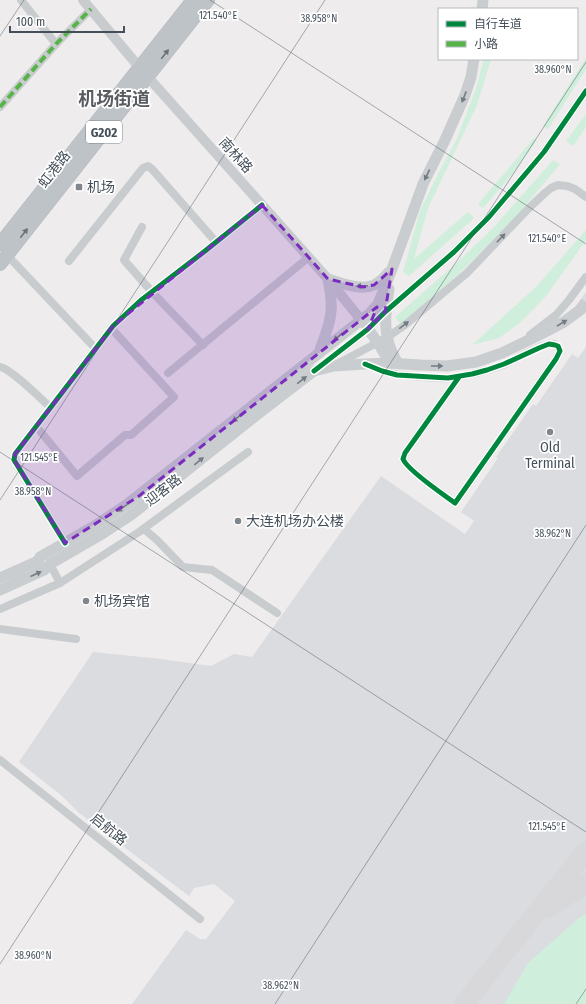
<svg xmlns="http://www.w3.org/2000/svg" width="586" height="1004" viewBox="0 0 586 1004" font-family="'Fira Sans Condensed','Noto Sans SC',sans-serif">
  <rect width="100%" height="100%" fill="#eeecec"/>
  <g fill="#dbdcdf">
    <path d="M 586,292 L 586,314 L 575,307 Z"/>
    <path d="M 586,347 L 586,1004 L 132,1004 L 186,930 L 200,939 L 206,939 L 235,901 L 214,884 L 194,888 L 189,896 L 79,813 L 62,796 L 19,762 L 93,652 L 161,659 L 211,666 L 234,654 L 252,657 L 381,476 L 465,534 L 474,521 L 461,512 L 498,458 L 496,457 L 533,404 L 536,406 L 572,354 L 578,358 Z"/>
  </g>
  <g fill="#cfeedb">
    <path d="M 586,58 L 586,69 L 548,129 L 543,126 Z"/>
    <path d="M 484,59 L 491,59 L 477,105 L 428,208 L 414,259 L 468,212 L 474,218 L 409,276 L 403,272 L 420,211 L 438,174 L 456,141 L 476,89 Z"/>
    <path d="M 586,114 L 586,127 L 573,146 L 566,141 Z"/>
    <path d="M 534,138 L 537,140 L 513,173 L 483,208 L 478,204 L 509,168 Z"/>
    <path d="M 553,160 L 560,164 L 514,219 L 458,275 L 401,324 L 395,317 L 459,261 L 496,225 Z"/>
    <path d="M 586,230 L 586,240 L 546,296 L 521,322 L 499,338 L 472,345 L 537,286 Z"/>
    <path d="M 586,914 L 586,1004 L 504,1004 L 528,963 L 580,917 Z"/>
  </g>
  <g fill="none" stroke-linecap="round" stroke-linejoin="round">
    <g stroke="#d8d8da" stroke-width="20">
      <path d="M 549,907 L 586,883"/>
      <path d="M 464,1004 L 586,851"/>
    </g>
    <path stroke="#cccdcf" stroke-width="11" stroke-dasharray="11 5.5" stroke-linecap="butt" d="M 580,310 L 586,302"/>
    <g stroke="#b2b6bd" stroke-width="14">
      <g id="trunk">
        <path d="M 0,244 L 193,0"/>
        <path d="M 0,264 L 208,0"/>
      </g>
    </g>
    <g stroke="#c9ccce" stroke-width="8">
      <path d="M 21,0 L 56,44"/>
      <path d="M 0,107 L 56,44 L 91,9"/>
      <path d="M 142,227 L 124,260 L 152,292 L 203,345"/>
      <path d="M 7,255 L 95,348"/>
      <path d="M 69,261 L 143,168 L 148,166 L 152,169 L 216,242"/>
      <path d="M 530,335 L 556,315 L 569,300 L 586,277"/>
      <path d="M 337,364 L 386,338 L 405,325 L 467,273 L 530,207 L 546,192 L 551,188 L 558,185 L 567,186 L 575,189 L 586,197"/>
      <path d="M 368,365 C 386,374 401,375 421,377 C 430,377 440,379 449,378 C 467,376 486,371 503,365 C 513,360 545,342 554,344 C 558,345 558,348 560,351 L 556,359 L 455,503 C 444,495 407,470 403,459 L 405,453 L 459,377"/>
      <path d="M 0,367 C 11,369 40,398 50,407"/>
      <path d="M 317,369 L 368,329 L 385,312 L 454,252 L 489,217 L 544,152 L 586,91"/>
      <path d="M 168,373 L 309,257"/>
      <path d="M 36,426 L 77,476 L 125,435 L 131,435 L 174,397 L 111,328"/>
      <path d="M 144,529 L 157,540 L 183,567 L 212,570 L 277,613"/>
      <path d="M 65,543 L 14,460 L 15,454 L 113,326 L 140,301 L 205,251 L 262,205"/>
      <path d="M 50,564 L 60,583"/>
      <path d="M 0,609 L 60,583 L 139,532 L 248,452"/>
      <path d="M 0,629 L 76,639"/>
      <path d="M 0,760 L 200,919"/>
    </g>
    <path stroke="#c9ccce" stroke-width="10" d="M 83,0 L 139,67 L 328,279 L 366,326"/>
    <g stroke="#c9cdd0" stroke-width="11">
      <path d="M 482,9 L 483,0"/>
      <path d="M 389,289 C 385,315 382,336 396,360"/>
      <path d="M 319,353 C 324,337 333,319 331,301 C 331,294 329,286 328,279 C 342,283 360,291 374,285 C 380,282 385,277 389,272"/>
      <path d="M 390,363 L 378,343 L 368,329 L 392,269 L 423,184 L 445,140 L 465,95 L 471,77 L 474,59"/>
      <path d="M 0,578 L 38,561 L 40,557 L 96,525 L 126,505 L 370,313 L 379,303"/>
      <path d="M 0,590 L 44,570 L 50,564 L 102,534 L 131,515 L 258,414 L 314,371 L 334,366 L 365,364 L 390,363 L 420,365 L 447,366 L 476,362 L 502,353 L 537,336 L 564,322 L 580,310"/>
    </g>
    <use href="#trunk" stroke="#bec3c8" stroke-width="13"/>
    <path stroke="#57b448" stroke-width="4" stroke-dasharray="8 4" stroke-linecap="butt" d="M 0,107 L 56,44 L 91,9"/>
    <g stroke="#fff" stroke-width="8">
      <g id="cycleway">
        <path d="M 365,364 L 382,371 L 397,375 L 448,378 L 472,374 L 487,370 L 504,364 L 539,348 L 549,344 L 555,345 L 558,346 L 560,351 L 556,359 L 455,503 C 444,495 407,470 403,459 L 405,453 L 459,377"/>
        <path d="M 314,371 L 368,329 L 385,312 L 454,252 L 489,217 L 544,152 L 586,91"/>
        <path d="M 65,543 L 14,460 L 15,454 L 113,326 L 140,301 L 205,251 L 262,205"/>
      </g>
    </g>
    <use href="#cycleway" stroke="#00873e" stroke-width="5"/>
  </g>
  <defs><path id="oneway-solid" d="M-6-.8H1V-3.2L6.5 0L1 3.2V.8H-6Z"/></defs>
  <g fill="#69727b">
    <use href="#oneway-solid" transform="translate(165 54) rotate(-52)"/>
    <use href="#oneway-solid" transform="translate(24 233) rotate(-52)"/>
  </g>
  <g fill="#737b83">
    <use href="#oneway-solid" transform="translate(464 97) rotate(111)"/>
    <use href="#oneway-solid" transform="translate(427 175) rotate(116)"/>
    <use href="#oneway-solid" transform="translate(501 238) rotate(-46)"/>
    <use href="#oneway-solid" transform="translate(362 286) rotate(178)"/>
    <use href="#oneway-solid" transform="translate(562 323) rotate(-31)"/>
    <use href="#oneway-solid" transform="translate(404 325) rotate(-38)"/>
    <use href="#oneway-solid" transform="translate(338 337) rotate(141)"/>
    <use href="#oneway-solid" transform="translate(437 366)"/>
    <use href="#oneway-solid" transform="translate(302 380) rotate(-37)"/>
    <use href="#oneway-solid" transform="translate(237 418) rotate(142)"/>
    <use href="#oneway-solid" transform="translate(199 461) rotate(-39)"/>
    <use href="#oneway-solid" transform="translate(122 508) rotate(146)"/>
    <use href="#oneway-solid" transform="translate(36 574) rotate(-25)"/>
  </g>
  <path fill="#7b2cbf" fill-opacity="0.2" stroke="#7b2cbf" stroke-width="3" stroke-dasharray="8 5" stroke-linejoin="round" d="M 262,205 L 328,279 L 363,287 L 374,285 L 392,269 L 385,312 L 368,329 L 377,307 L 139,496 L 65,543 L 14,460 L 15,454 L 113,326 Z"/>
  <path fill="none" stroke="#444f5a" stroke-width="1" stroke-opacity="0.45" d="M 210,0 L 586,244M 0,36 L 24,0M 0,452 L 586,832M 0,500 L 325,0M 0,964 L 586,62M 275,1004 L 586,525M 576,1004 L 586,989"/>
  <g fill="#80868d" stroke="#fff" stroke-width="1.5">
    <rect x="75" y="183" width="8" height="8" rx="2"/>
    <circle cx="550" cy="432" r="4"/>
    <circle cx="238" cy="521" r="4"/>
    <circle cx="86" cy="601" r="4"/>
  </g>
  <g text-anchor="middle" stroke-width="3.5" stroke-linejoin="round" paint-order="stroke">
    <rect fill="#fff" stroke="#7c848c" stroke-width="1" x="86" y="121" width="36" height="22" rx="3"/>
    <g font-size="13" font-weight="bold" fill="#444f5a">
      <text x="104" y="137">G202</text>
    </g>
    <g font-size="14" fill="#444f5a" stroke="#fff">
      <text transform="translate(236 155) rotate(48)" y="5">南林路</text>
      <text transform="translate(54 169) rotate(-52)" y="5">虹港路</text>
      <text transform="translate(163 490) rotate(-38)" y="5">迎客路</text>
      <text transform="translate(109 829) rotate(39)" y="5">启航路</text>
    </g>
    <g font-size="14" fill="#444f5a" stroke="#fff" text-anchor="start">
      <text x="87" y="192">机场</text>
      <text x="550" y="452" text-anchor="middle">Old<tspan x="550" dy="16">Terminal</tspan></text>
      <text x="246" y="526">大连机场办公楼</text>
      <text x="94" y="606">机场宾馆</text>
    </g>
    <g font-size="18" font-weight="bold" fill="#585c61" stroke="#fff">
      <text x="114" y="105">机场街道</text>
    </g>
  </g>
  <g font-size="10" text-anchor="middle" fill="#444f5a" stroke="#fff" stroke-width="3.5" stroke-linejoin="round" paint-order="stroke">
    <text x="218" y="19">121.540°E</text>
    <text x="319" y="22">38.958°N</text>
    <text x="553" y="73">38.960°N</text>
    <text x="547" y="242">121.540°E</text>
    <text x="39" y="461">121.545°E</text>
    <text x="33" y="495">38.958°N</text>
    <text x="553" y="537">38.962°N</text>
    <text x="547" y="830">121.545°E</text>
    <text x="33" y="959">38.960°N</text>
    <text x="281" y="989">38.962°N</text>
  </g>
  <rect x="438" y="8" width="140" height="52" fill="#ffffff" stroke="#b4b9bd"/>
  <rect x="446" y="21" width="20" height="6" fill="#00873e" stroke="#b4b9bd"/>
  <text x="474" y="28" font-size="12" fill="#444f5a">自行车道</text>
  <rect x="446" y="41" width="20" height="6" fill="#57b448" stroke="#b4b9bd"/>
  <text x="474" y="48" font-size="12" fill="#444f5a">小路</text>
  <path d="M10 26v6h114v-6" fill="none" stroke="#444f5a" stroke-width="2"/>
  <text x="16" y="26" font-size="12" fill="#444f5a" stroke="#ffffff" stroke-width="3" paint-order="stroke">100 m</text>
</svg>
